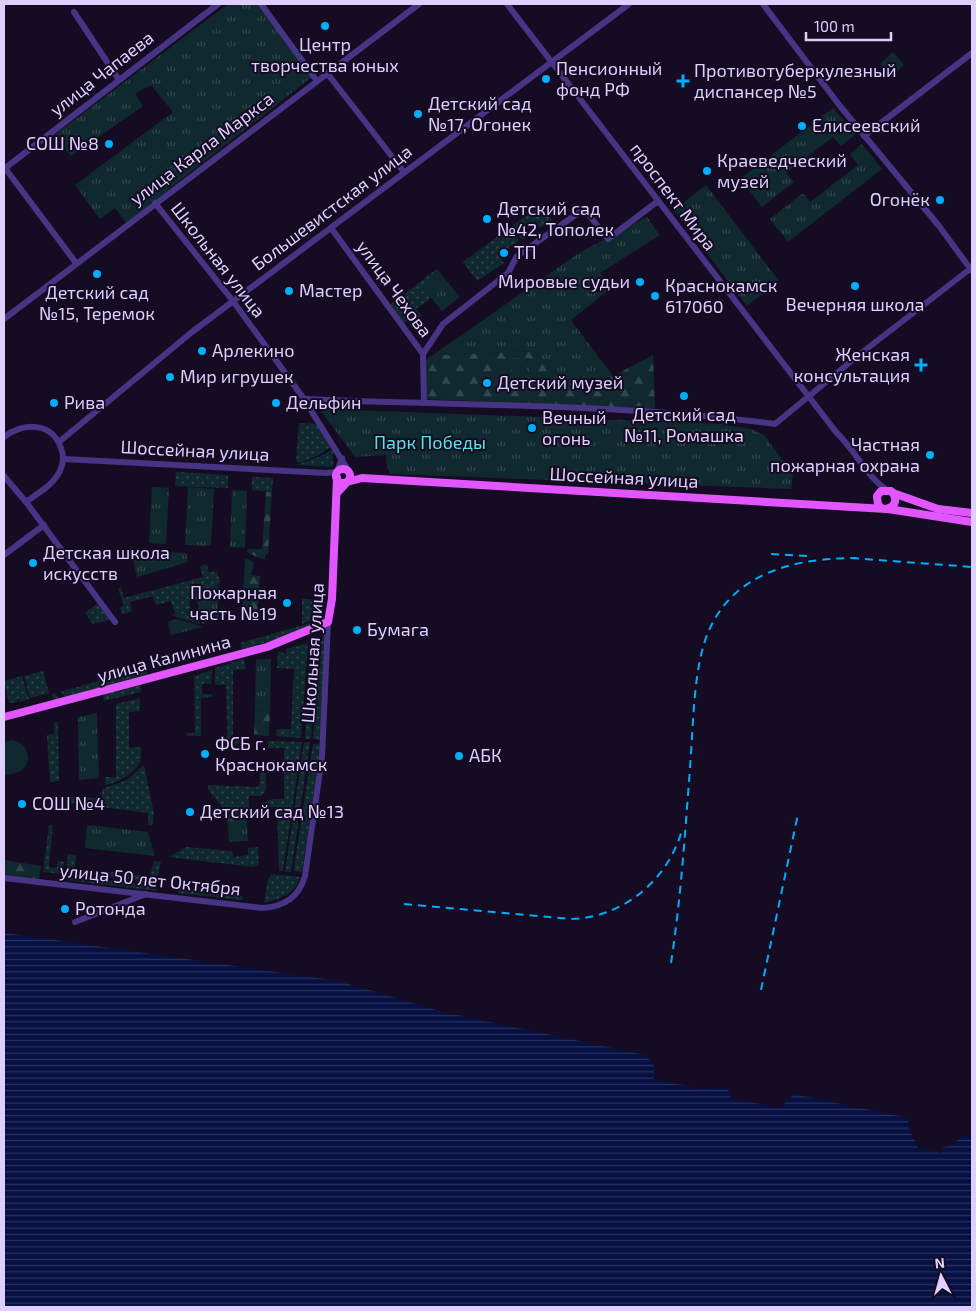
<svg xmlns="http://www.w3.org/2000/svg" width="976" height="1311" viewBox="0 0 976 1311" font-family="'Exo 2',sans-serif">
  <defs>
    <pattern id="grass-dots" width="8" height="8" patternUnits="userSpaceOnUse" patternTransform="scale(1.25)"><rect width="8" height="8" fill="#0f292e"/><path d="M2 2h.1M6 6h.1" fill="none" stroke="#32474d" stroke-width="1.8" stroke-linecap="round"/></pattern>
    <pattern id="forest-firs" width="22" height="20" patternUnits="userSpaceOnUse" patternTransform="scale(1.25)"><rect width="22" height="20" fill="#0f292e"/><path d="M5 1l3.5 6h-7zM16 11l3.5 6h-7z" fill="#32474d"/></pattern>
    <pattern id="park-tufts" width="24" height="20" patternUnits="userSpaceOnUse" patternTransform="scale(1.25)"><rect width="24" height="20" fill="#0f292e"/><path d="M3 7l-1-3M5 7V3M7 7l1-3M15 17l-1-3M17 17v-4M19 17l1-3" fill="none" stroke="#32474d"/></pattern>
    <pattern id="water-rules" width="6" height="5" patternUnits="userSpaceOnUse" patternTransform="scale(1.25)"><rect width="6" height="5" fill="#061042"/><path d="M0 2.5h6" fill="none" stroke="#2a325e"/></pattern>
  </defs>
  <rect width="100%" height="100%" fill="#150c23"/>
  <g fill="url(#grass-dots)">
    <path d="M 539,206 L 552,220 L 540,228 L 535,221 L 520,231 L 525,239 L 521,239 L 512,226 Z"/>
    <path d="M 509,228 L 519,241 L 498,254 L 504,263 L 477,281 L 463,262 Z"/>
    <path d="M 437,269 L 441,274 L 423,288 L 431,298 L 416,309 L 422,317 L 419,319 L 415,316 L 404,323 L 390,305 Z"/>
    <path d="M 299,423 L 319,424 L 332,446 L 317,456 L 299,463 L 296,461 Z"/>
    <path d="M 333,449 L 333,467 L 296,465 L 319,457 Z"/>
    <path d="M 176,472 L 228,475 L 228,488 L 175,486 Z"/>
    <path d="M 252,477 L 273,478 L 272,492 L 252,490 Z"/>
    <path d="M 207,564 L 208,572 L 217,572 L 220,581 L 218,585 L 198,592 L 204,617 L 218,613 L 220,619 L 202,624 L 197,599 L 189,601 L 193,616 L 196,615 L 200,624 L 171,615 L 175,614 L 171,601 L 156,605 L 153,596 L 130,602 L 132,611 L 123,614 L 120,608 L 124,605 L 118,589 L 121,587 L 124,598 L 203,577 L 200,566 Z"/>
    <path d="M 302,599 L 310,599 L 315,604 L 312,620 L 302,624 Z"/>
    <path d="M 98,603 L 109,620 L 93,624 L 85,613 Z"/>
    <path d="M 314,622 L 315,624 C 291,635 268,643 242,649 L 240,643 Z"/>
    <path d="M 324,635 L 326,636 L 321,740 L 313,739 L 320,638 Z"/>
    <path d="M 317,638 L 311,739 L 305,739 L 312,641 Z"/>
    <path d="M 308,643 L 301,738 L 276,736 L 277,729 L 291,729 L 294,669 L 277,668 L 278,651 L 286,654 L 286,649 Z"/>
    <path d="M 244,659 L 246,669 L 233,670 L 233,739 L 246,739 L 228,750 L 226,685 L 215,685 L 215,668 Z"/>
    <path d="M 146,668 L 148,674 L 65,697 L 61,692 L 55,693 L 59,699 L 53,700 L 52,694 Z"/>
    <path d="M 212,670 L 211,684 L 202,684 L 202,694 L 212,694 L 212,697 L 201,698 L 201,736 L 187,736 L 187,733 L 195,733 L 194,676 Z"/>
    <path d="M 43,671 L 49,693 L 30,698 L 24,676 Z"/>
    <path d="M 22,676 L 29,699 L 19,702 L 19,699 L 22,698 L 13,701 L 17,700 L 18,702 L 9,703 L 4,681 Z"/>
    <path d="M 141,682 L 141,692 L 104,701 L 103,693 Z"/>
    <path d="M 140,698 L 140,711 L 129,712 L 129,748 L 141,747 L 141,762 C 131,775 120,782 105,785 L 105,777 L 116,777 L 116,704 Z"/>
    <path d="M 58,722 L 59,781 L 50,782 L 47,735 L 54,734 L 54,723 Z"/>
    <path d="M 268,741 L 302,742 L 283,871 L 279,871 L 277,807 L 263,807 L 263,803 L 272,799 L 284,799 L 284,748 L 268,748 Z"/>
    <path d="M 304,742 L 310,742 L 291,872 L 285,872 Z"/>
    <path d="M 313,744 L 320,744 L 319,757 L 302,872 L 294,871 L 295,861 Z"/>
    <path d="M 144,765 L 154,814 L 152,826 L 148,825 L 148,813 L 64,802 L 65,797 L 102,798 L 102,789 L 127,780 Z"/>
    <path d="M 260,773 L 266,773 L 266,790 L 261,796 L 249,796 L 249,809 L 224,810 L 208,789 L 208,785 L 259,787 Z"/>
    <path d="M 49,825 L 53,825 L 49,867 L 57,868 L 58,861 L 64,862 L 63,874 L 43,872 Z"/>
    <path d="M 186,847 L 232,851 L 233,857 L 248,855 L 248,848 L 258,847 L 259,864 L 253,867 L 169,857 Z"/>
    <path d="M 68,854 L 76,855 L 75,869 L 150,876 L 154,861 L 161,862 L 156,883 L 66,872 Z"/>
    <path d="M 272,874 L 300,877 C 295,895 280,898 264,903 L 268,879 Z"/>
    <path d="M 66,875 L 157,886 L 156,891 L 66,880 Z"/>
    <path d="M 179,888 L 243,896 L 242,900 L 178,893 Z"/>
  </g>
  <g fill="url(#forest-firs)">
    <path d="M 535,351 L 613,376 L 653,355 L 655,409 L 425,399 L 425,360 L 433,355 Z"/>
    <path d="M 266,492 L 272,492 L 268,554 L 265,555 L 265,559 L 261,559 L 247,552 L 248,549 L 262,549 Z"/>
    <path d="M 245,558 L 254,562 L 251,575 L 260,576 L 257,618 L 242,617 Z"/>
    <path d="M 255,710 L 270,711 L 269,736 L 254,735 Z"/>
    <path d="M 4,860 L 41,866 L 39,880 L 4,875 Z"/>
  </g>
  <g fill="url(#park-tufts)">
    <path d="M 228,4 L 258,4 L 313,76 L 126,223 L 115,208 L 100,219 L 75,185 L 173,112 L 151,85 L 135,94 L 143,106 L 71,156 L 53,136 Z"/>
    <path d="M 893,52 L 904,65 L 891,77 L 880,64 Z"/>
    <path d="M 833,108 L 856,134 L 841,146 L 833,137 L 786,173 L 794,182 L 762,207 L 740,179 Z"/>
    <path d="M 862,144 L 882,169 L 788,242 L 770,219 L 803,193 L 810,202 L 858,165 L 850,154 Z"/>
    <path d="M 706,185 L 779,281 L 747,306 L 674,210 Z"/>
    <path d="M 647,217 L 660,235 L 600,273 L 610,289 L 571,320 L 613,376 L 551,371 L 535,351 L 433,355 L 579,253 Z"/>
    <path d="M 441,274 L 460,297 L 442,311 L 423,288 Z"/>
    <path d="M 512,358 L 530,358 L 529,378 L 512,378 Z"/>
    <path d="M 329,409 L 720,424 L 751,429 L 764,435 L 793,474 L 791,489 L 391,474 L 387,468 L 386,455 L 355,457 L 321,411 Z"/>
    <path d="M 152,487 L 169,488 L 166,544 L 149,543 Z"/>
    <path d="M 188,487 L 214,489 L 211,546 L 185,545 Z"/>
    <path d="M 232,490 L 247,491 L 245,548 L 230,547 Z"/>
    <path d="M 131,551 L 186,553 L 188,562 L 137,577 Z"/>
    <path d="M 218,585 L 218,613 L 204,618 L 198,592 Z"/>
    <path d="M 177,619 L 203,627 L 171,635 L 168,622 Z"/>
    <path d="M 256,659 L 271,659 L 270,711 L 255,710 Z"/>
    <path d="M 97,713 L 99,778 L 79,780 L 78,717 Z"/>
    <path d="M 246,811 L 248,841 L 229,842 L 227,812 Z"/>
    <path d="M 87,825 L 148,832 L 155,856 L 85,848 Z"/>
  </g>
  <path fill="#0f292e" d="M 13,740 C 26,743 34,758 23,769 C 19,774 10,774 4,775 L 4,742 Z"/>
  <path fill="url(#water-rules)" d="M 4,926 L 6,933 L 339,981 L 443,1012 L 645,1055 L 654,1065 L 654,1079 L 701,1089 L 727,1087 L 731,1098 L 780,1108 L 794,1094 L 908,1118 L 909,1129 L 918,1148 L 942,1153 L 943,1147 L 953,1145 L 961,1136 L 972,1136 L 972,1307 L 4,1307 Z"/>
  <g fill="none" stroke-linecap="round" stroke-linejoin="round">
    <g stroke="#483485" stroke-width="6">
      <path d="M 261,4 L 317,81"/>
      <path d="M 507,4 L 836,432 C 855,450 867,477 887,490"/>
      <path d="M 763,4 L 840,106 L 939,226 L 972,271"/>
      <path d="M 74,12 L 119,80"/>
      <path d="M 327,73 L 404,172"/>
      <path d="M 864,136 L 972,53"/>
      <path d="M 5,168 L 76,263"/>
      <path d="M 4,169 L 218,4"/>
      <path d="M 155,203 L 233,301 L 304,399 L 348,470"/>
      <path d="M 331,228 L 423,354 L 424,403"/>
      <path d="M 4,319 L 419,4"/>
      <path d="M 423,354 L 443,324 L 508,273 L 517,256 L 584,209 L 608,239 L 658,201"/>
      <path d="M 304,399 C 461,406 619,403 775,424 L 860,354 L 970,269"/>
      <path d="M 4,437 C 24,422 52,422 61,448 C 64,456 64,463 60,471 C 53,485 38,493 26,502 L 4,476"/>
      <path d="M 59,442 L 192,332 L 629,4"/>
      <path d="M 64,459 L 326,473 L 337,472 L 342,458"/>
      <path d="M 26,502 L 115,622"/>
      <path d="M 4,555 L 44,525"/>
      <path d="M 4,878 L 262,908 C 284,907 299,897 305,876 L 322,757 L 328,622"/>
      <path d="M 75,922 L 146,894"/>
    </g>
    <g stroke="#e256ff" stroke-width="8">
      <circle cx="343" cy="476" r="7"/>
      <path d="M 337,493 L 347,482 L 362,478 L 886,509 C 896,507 898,498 891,491 L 881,491 L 877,496 L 878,505 L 883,509"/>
      <path d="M 893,493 L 938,509 L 972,513"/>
      <path d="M 888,509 L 972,522"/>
      <path d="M 4,717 L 267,647 L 328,622 L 332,599 L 337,478"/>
    </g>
    <g stroke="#00aefa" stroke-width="2" stroke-dasharray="8 6" stroke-linecap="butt">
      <path d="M 771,554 L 809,556"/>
      <path d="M 851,558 L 972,567"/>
      <path d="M 404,904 L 570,919 C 623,918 668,880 682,830"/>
      <path d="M 671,963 C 681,898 685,833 690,768 C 693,731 693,687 702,651 C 721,576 788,558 856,558"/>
      <path d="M 761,990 L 798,814"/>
    </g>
  </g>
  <g fill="#00aefa" stroke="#150c23" stroke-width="2">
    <circle cx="325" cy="26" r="5"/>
    <circle cx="546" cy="79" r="5"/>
    <path d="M680.5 73.5h5v5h5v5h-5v5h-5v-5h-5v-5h5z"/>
    <circle cx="418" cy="114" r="5"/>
    <circle cx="802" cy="126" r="5"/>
    <circle cx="109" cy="144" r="5"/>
    <circle cx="707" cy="171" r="5"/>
    <circle cx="940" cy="200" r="5"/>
    <circle cx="487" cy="219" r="5"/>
    <circle cx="504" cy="253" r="5"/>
    <circle cx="97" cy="274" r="5"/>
    <circle cx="640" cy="282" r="5"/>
    <circle cx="855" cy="286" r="5"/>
    <circle cx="289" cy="291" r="5"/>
    <circle cx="655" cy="296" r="5"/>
    <circle cx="202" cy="351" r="5"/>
    <path d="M918.5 357.5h5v5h5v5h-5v5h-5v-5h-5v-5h5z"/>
    <circle cx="170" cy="377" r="5"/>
    <circle cx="487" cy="383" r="5"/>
    <circle cx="684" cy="396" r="5"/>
    <circle cx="54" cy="403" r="5"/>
    <circle cx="276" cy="403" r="5"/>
    <circle cx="532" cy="428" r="5"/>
    <circle cx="930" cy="455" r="5"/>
    <circle cx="33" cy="563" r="5"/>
    <circle cx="287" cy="603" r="5"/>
    <circle cx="357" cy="630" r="5"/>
    <circle cx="205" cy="754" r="5"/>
    <circle cx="459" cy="756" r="5"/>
    <circle cx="22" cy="804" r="5"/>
    <circle cx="190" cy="812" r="5"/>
    <circle cx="65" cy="909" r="5"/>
  </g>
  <g text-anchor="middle" stroke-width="4" stroke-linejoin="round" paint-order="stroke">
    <g font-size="18" fill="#decfff" stroke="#150c23" text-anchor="start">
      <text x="325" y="51" text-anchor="middle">Центр<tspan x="325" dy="21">творчества юных</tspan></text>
      <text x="556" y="75">Пенсионный<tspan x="556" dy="21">фонд РФ</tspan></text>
      <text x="694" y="77">Противотуберкулезный<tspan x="694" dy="21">диспансер №5</tspan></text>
      <text x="428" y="110">Детский сад<tspan x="428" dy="21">№17, Огонек</tspan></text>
      <text x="812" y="132">Елисеевский</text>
      <text x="99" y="150" text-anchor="end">СОШ №8</text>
      <text x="717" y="167">Краеведческий<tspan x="717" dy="21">музей</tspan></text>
      <text x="930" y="206" text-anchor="end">Огонёк</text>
      <text x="497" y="215">Детский сад<tspan x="497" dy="21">№42, Тополек</tspan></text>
      <text x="514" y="259">ТП</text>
      <text x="630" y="288" text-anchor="end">Мировые судьи</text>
      <text x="665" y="292">Краснокамск<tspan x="665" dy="21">617060</tspan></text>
      <text x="299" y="297">Мастер</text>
      <text x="97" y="299" text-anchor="middle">Детский сад<tspan x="97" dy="21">№15, Теремок</tspan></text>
      <text x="855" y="311" text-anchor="middle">Вечерняя школа</text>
      <text x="212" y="357">Арлекино</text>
      <text x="910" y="361" text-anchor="end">Женская<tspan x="910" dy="21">консультация</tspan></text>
      <text x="180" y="383">Мир игрушек</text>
      <text x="497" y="389">Детский музей</text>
      <text x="64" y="409">Рива</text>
      <text x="286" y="409">Дельфин</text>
      <text x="684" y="421" text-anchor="middle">Детский сад<tspan x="684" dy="21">№11, Ромашка</tspan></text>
      <text x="542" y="424">Вечный<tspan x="542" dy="21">огонь</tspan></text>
      <text x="920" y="451" text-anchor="end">Частная<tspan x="920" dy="21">пожарная охрана</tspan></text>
      <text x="43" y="559">Детская школа<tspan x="43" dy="21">искусств</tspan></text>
      <text x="277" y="599" text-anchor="end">Пожарная<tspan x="277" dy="21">часть №19</tspan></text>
      <text x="367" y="636">Бумага</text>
      <text x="215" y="750">ФСБ г.<tspan x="215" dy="21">Краснокамск</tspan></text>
      <text x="469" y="762">АБК</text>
      <text x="32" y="810">СОШ №4</text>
      <text x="200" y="818">Детский сад №13</text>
      <text x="75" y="915">Ротонда</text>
    </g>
    <g font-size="18" fill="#decfff" stroke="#150c23">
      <text transform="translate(102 74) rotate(-38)" y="6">улица Чапаева</text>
      <text transform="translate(202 149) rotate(-37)" y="6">улица Карла Маркса</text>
      <text transform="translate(673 197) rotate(53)" y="6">проспект Мира</text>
      <text transform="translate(332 208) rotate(-37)" y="6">Большевистская улица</text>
      <text transform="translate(218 260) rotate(52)" y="6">Школьная улица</text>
      <text transform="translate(394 289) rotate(54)" y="6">улица Чехова</text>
      <text transform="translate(195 451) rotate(3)" y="6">Шоссейная улица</text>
      <text transform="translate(624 478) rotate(3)" y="6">Шоссейная улица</text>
      <text transform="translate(313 653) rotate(-86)" y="6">Школьная улица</text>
      <text transform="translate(164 659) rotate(-15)" y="6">улица Калинина</text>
      <text transform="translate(150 880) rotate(6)" y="6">улица 50 лет Октября</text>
    </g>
    <g font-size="18" fill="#53e6e0" stroke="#150c23">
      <text x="430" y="449">Парк Победы</text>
    </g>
  </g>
  <rect width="976" height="1311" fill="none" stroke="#decfff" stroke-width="10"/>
  <g transform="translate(941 1276) rotate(354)" stroke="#150c23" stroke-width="4" paint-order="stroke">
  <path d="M0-4L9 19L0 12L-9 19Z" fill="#decfff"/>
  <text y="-8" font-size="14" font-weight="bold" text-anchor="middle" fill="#decfff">N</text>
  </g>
  <path d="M806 32v8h85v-8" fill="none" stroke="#decfff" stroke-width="2.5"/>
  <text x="814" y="32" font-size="15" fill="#decfff" stroke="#150c23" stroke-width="4" paint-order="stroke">100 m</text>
</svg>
